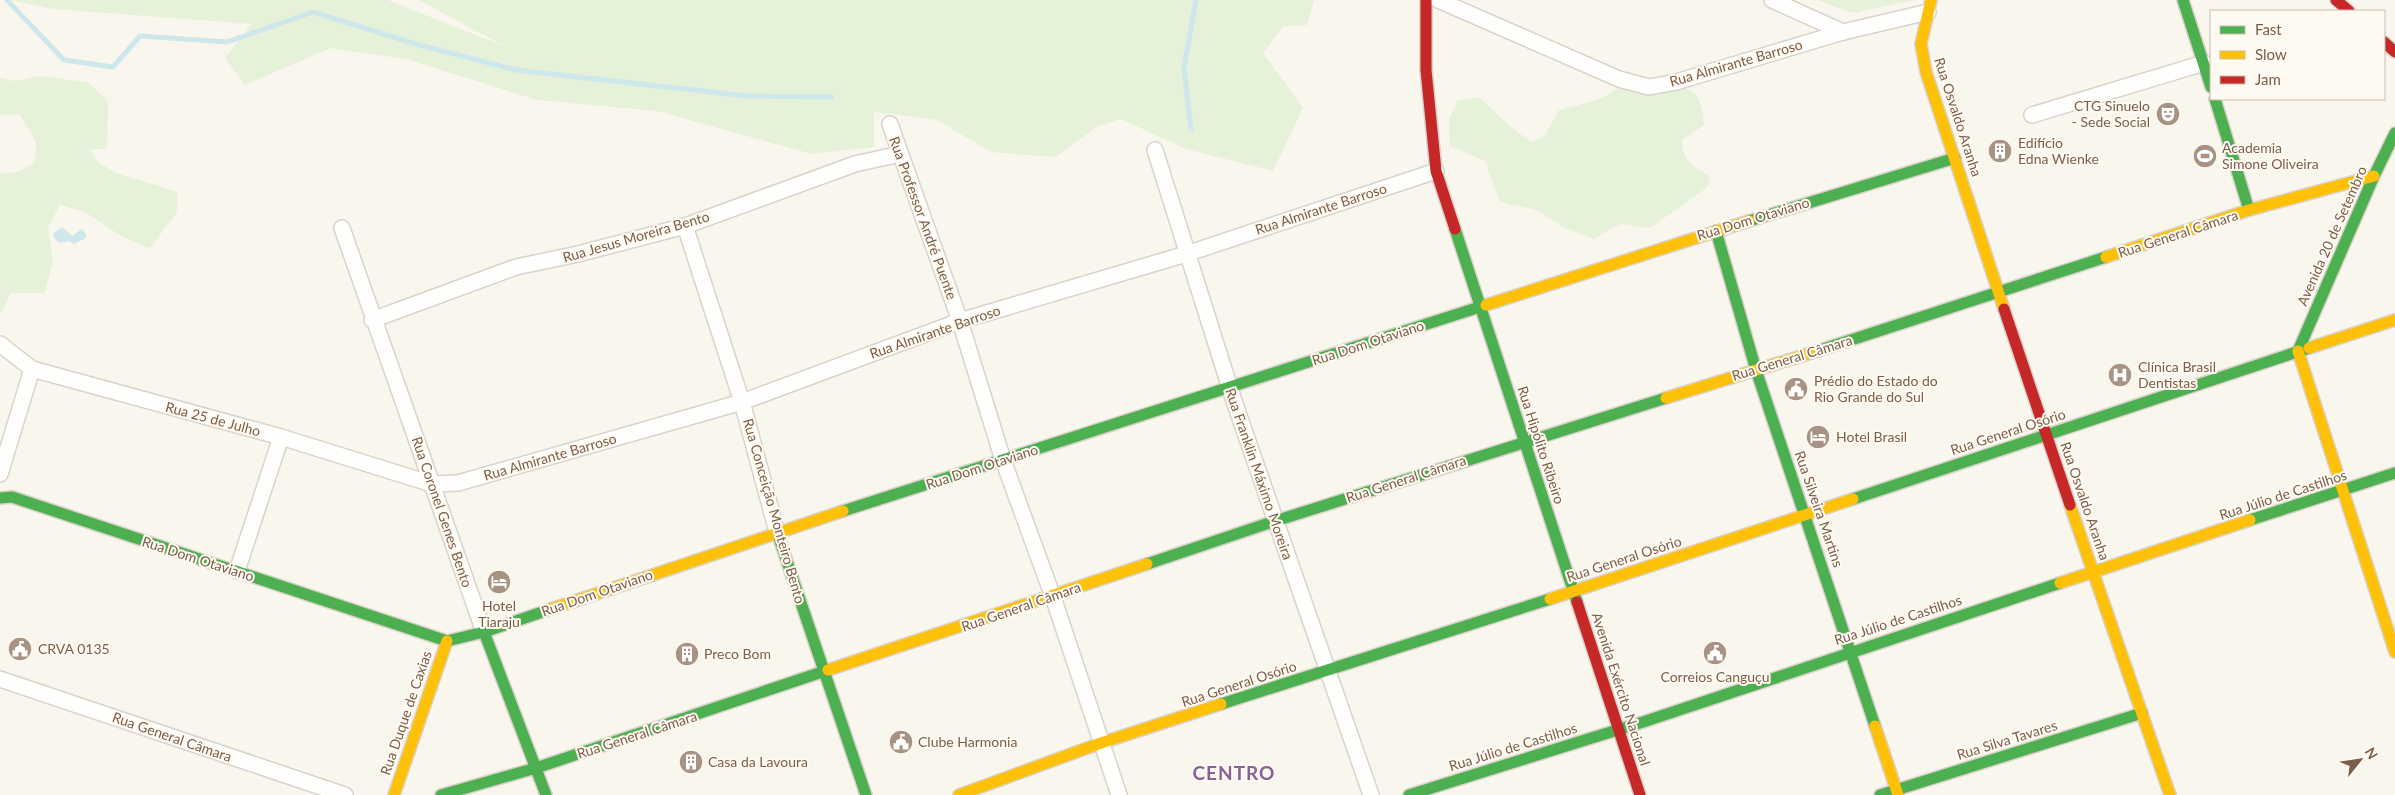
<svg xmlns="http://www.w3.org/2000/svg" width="2395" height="795" viewBox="0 0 2395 795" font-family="Lato,sans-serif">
  <rect width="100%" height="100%" fill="#f9f6ee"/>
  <g fill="#e5f1d8">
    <path d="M 12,0 L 388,0 L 506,47 L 419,0 L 1314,0 L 1307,25 L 1283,26 L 1263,53 L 1303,108 L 1273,171 L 1186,149 L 1121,119 L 1098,126 L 1056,157 L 991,152 L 937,120 L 874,112 L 874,147 L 812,154 L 657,111 L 537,100 L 406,59 L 331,48 L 245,85 L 225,58 L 252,24 L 53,9 Z"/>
    <path d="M 1817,0 L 1915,0 L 1853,13 Z"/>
    <path d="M 38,76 L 87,82 L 108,101 L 107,149 L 90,149 L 99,163 L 116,173 L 178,192 L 177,212 L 150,248 L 121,236 L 85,212 L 60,205 L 48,227 L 53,263 L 44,293 L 11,293 L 0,315 L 0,174 L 18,172 L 35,162 L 36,142 L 20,115 L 0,114 L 0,78 L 15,81 Z"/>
    <path d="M 1622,85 C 1641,85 1683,80 1695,94 C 1702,102 1703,115 1704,125 L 1682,140 C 1682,160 1692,166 1708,175 L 1710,183 L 1705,189 L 1650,228 L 1620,224 L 1594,239 L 1565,228 L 1536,210 L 1500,202 L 1485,161 L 1450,146 L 1449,120 L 1457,101 L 1479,97 L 1507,124 L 1531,142 L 1545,135 L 1559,110 L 1601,99 Z"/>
  </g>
  <path fill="#cee7eb" d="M 62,227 L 72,236 L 82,229 L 86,234 L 86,238 L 74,244 L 69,241 L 60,243 L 55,239 L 53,234 Z"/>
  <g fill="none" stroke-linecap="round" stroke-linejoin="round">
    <g stroke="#cee7eb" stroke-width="5">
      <path d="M 7,0 L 64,60 L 113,67 L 140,36 L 227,42 L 313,12 L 419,45 L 516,70 L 747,96 L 832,97"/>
      <path d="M 1191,129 L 1184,68 L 1196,0"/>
    </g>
    <g stroke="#d9d3cc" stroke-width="18">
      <g id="street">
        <path d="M 1438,0 L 1619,79 L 1649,87 L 1676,82 L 1843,32 L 1928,12"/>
        <path d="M 1772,0 L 1843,32"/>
        <path d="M 2032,115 L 2204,63"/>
        <path d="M 890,124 L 960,321 L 1003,460 L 1053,597 L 1119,795"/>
        <path d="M 1155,150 L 1234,401 L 1371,795"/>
        <path d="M 685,226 L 742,402 L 777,532"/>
        <path d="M 342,228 L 484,632"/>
        <path d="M 372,320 L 516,267 L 578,254 L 685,226 L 855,164 L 900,154"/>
        <path d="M 0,344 L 32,369 L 281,437 L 432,484 L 458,483 L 742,402 L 960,321 L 1186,254 L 1436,171"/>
        <path d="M 0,474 L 32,369"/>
        <path d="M 237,571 L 281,437"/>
        <path d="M 0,679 L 345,795"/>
      </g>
    </g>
    <g stroke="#d9d2ca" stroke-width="14">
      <g id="fast">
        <path d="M 2183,0 L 2211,87"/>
        <path d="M 2215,99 L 2249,210"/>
        <path d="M 1749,221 L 1955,158"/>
        <path d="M 1455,229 L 1577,602"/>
        <path d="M 1716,231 L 1756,370 L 1875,726"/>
        <path d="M 2298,351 L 2374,176 L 2395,133"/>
        <path d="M 1811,353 L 2106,257"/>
        <path d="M 0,498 L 12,497 L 447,641 L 484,632 L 551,609"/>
        <path d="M 1853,499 L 2309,348"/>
        <path d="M 843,511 L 1486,305"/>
        <path d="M 2250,520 L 2395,473"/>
        <path d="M 777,532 L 866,795"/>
        <path d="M 1147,564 L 1275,521 L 1666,398"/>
        <path d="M 484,632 L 546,795"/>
        <path d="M 1221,704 L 1550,599"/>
        <path d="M 441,795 L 536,768 L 828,670"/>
        <path d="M 1409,795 L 1643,722 L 2060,583"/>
        <path d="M 1880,795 L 2142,713"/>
      </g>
    </g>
    <g stroke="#d9d2ca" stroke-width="14">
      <g id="slow">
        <path d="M 1931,0 L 1921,44 L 1926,72 L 2004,309"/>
        <path d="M 2106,257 L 2249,210 L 2374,176"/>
        <path d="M 1486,305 L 1749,221"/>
        <path d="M 2309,348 L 2395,320"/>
        <path d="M 2298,351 L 2395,652"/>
        <path d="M 1666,398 L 1811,353"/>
        <path d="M 2070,505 L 2170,795"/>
        <path d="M 2060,583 L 2250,520"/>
        <path d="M 1550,599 L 1853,499"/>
        <path d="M 551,609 L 843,511"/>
        <path d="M 828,670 L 1147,564"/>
        <path d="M 1875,726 L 1898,795"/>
        <path d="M 394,795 L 447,641"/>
        <path d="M 959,795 L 1101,743 L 1221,704"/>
      </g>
    </g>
    <g stroke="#d9d2ca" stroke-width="14">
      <g id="jam">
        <path d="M 1426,0 L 1426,70 L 1436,171 L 1455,229"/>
        <path d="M 2336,0 L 2349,11"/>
        <path d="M 2384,42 L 2395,52"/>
        <path d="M 2004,309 L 2070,505"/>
        <path d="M 1577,602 L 1640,795"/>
      </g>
    </g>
    <use href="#street" stroke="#fefefc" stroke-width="15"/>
    <use href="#fast" stroke="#4caf50" stroke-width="11"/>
    <use href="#slow" stroke="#ffc107" stroke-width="11"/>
    <use href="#jam" stroke="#c62828" stroke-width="11"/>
  </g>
  <defs>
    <g id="theatre-disc" transform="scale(1.25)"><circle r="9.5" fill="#a79383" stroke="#fffaf1"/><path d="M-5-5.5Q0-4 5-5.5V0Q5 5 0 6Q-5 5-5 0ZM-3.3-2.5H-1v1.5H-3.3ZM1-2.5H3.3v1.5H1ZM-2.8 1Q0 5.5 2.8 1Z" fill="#fff"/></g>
    <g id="building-disc" transform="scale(1.25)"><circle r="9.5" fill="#a79383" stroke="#fffaf1"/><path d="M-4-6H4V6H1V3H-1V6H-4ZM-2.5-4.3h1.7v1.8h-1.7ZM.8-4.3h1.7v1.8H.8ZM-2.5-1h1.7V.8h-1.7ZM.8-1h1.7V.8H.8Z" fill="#fff"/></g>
    <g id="stadium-disc" transform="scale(1.25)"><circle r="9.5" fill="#a79383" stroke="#fffaf1"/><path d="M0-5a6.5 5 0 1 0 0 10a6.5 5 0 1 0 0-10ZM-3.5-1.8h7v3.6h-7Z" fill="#fff"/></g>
    <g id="hospital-disc" transform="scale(1.25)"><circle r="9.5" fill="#a79383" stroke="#fffaf1"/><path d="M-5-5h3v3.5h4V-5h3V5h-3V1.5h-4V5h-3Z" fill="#fff"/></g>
    <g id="civic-disc" transform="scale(1.25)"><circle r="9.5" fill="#a79383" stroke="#fffaf1"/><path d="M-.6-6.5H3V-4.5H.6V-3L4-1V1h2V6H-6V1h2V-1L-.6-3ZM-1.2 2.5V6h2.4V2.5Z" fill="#fff"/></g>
    <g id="hotel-disc" transform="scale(1.25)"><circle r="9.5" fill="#a79383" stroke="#fffaf1"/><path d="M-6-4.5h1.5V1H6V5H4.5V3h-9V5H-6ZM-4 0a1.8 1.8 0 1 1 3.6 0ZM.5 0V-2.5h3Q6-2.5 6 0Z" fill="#fff"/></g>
  </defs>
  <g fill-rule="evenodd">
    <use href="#theatre-disc" x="2168" y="114"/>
    <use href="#building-disc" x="2000" y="151"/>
    <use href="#stadium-disc" x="2205" y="156"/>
    <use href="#hospital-disc" x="2120" y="375"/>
    <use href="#civic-disc" x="1796" y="389"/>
    <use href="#hotel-disc" x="1818" y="437"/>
    <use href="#hotel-disc" x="499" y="582"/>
    <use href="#civic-disc" x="20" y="649"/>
    <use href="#civic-disc" x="1715" y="653"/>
    <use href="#building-disc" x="687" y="654"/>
    <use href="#civic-disc" x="901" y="742"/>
    <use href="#building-disc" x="691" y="762"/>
  </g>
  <g text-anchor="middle" stroke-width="4" stroke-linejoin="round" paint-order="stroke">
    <g font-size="14" fill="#7b5e4a" stroke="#fffaf1">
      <text transform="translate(1736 63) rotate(-16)" y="5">Rua Almirante Barroso</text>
      <text transform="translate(1958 117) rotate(72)" y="5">Rua Osvaldo Aranha</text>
      <text transform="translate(1321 209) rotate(-18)" y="5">Rua Almirante Barroso</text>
      <text transform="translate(923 218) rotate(70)" y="5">Rua Professor André Puente</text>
      <text transform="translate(1753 219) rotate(-17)" y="5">Rua Dom Otaviano</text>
      <text transform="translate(2178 234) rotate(-18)" y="5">Rua General Câmara</text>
      <text transform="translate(2332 236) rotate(-66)" y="5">Avenida 20 de Setembro</text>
      <text transform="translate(636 237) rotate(-16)" y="5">Rua Jesus Moreira Bento</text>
      <text transform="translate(935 332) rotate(-19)" y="5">Rua Almirante Barroso</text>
      <text transform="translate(1368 343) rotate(-18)" y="5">Rua Dom Otaviano</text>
      <text transform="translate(1792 358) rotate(-17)" y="5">Rua General Câmara</text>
      <text transform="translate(213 419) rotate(15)" y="5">Rua 25 de Julho</text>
      <text transform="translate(2008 432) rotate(-18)" y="5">Rua General Osório</text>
      <text transform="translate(1541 445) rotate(72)" y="5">Rua Hipólito Ribeiro</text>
      <text transform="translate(550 457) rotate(-16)" y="5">Rua Almirante Barroso</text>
      <text transform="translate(982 467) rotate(-18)" y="5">Rua Dom Otaviano</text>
      <text transform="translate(1259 474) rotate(71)" y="5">Rua Franklin Máximo Moreira</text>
      <text transform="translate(1406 479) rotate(-18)" y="5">Rua General Câmara</text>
      <text transform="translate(2283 495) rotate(-18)" y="5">Rua Júlio de Castilhos</text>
      <text transform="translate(2085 501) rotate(71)" y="5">Rua Osvaldo Aranha</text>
      <text transform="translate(1819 509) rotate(71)" y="5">Rua Silveira Martins</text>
      <text transform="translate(774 511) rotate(74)" y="5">Rua Conceição Monteiro Bento</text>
      <text transform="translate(442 512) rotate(71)" y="5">Rua Coronel Genes Bento</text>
      <text transform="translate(198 559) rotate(18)" y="5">Rua Dom Otaviano</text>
      <text transform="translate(1624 559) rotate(-18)" y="5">Rua General Osório</text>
      <text transform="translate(597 593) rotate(-19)" y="5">Rua Dom Otaviano</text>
      <text transform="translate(1021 607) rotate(-19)" y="5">Rua General Câmara</text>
      <text transform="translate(1898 620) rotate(-18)" y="5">Rua Júlio de Castilhos</text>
      <text transform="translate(1239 684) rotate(-18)" y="5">Rua General Osório</text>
      <text transform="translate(1621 689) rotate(72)" y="5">Avenida Exército Nacional</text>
      <text transform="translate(406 713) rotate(-71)" y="5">Rua Duque de Caxias</text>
      <text transform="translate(637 735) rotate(-18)" y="5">Rua General Câmara</text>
      <text transform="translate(172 737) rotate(19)" y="5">Rua General Câmara</text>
      <text transform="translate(2007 740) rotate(-17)" y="5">Rua Silva Tavares</text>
      <text transform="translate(1513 747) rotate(-17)" y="5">Rua Júlio de Castilhos</text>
    </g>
    <g font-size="14" fill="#7b5e4a" stroke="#fffaf1" text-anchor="start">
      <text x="2150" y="111" text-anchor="end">CTG Sinuelo<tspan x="2150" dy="16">- Sede Social</tspan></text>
      <text x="2018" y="148">Edifício<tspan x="2018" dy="16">Edna Wienke</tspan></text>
      <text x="2222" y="153">Academia<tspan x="2222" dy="16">Simone Oliveira</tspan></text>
      <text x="2138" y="372">Clínica Brasil<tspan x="2138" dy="16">Dentistas</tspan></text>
      <text x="1814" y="386">Prédio do Estado do<tspan x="1814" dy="16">Rio Grande do Sul</tspan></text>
      <text x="1836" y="442">Hotel Brasil</text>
      <text x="499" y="611" text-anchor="middle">Hotel<tspan x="499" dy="16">Tiaraju</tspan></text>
      <text x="38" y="654">CRVA 0135</text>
      <text x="704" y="659">Preco Bom</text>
      <text x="1715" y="682" text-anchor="middle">Correios Canguçu</text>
      <text x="918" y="747">Clube Harmonia</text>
      <text x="708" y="767">Casa da Lavoura</text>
    </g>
    <g font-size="19" font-weight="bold" letter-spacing="1" fill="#876297" stroke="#fffaf1">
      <text x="1234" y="780">CENTRO</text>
    </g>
  </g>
  <rect x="2210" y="10" width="175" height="90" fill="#fffaf1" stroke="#cabcae"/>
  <rect x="2220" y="26" width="25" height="8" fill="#4caf50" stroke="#cabcae"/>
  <text x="2255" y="35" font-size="15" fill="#7b5e4a">Fast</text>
  <rect x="2220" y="51" width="25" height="8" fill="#ffc107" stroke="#cabcae"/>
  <text x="2255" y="60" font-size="15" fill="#7b5e4a">Slow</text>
  <rect x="2220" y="76" width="25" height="8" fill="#c62828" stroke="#cabcae"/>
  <text x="2255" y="85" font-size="15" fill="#7b5e4a">Jam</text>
  <g transform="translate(2360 760) rotate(60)" stroke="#fffaf1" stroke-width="4" paint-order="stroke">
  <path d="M0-4L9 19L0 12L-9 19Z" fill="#7b5e4a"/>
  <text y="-8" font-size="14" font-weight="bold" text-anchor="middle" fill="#7b5e4a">N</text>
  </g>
</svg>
